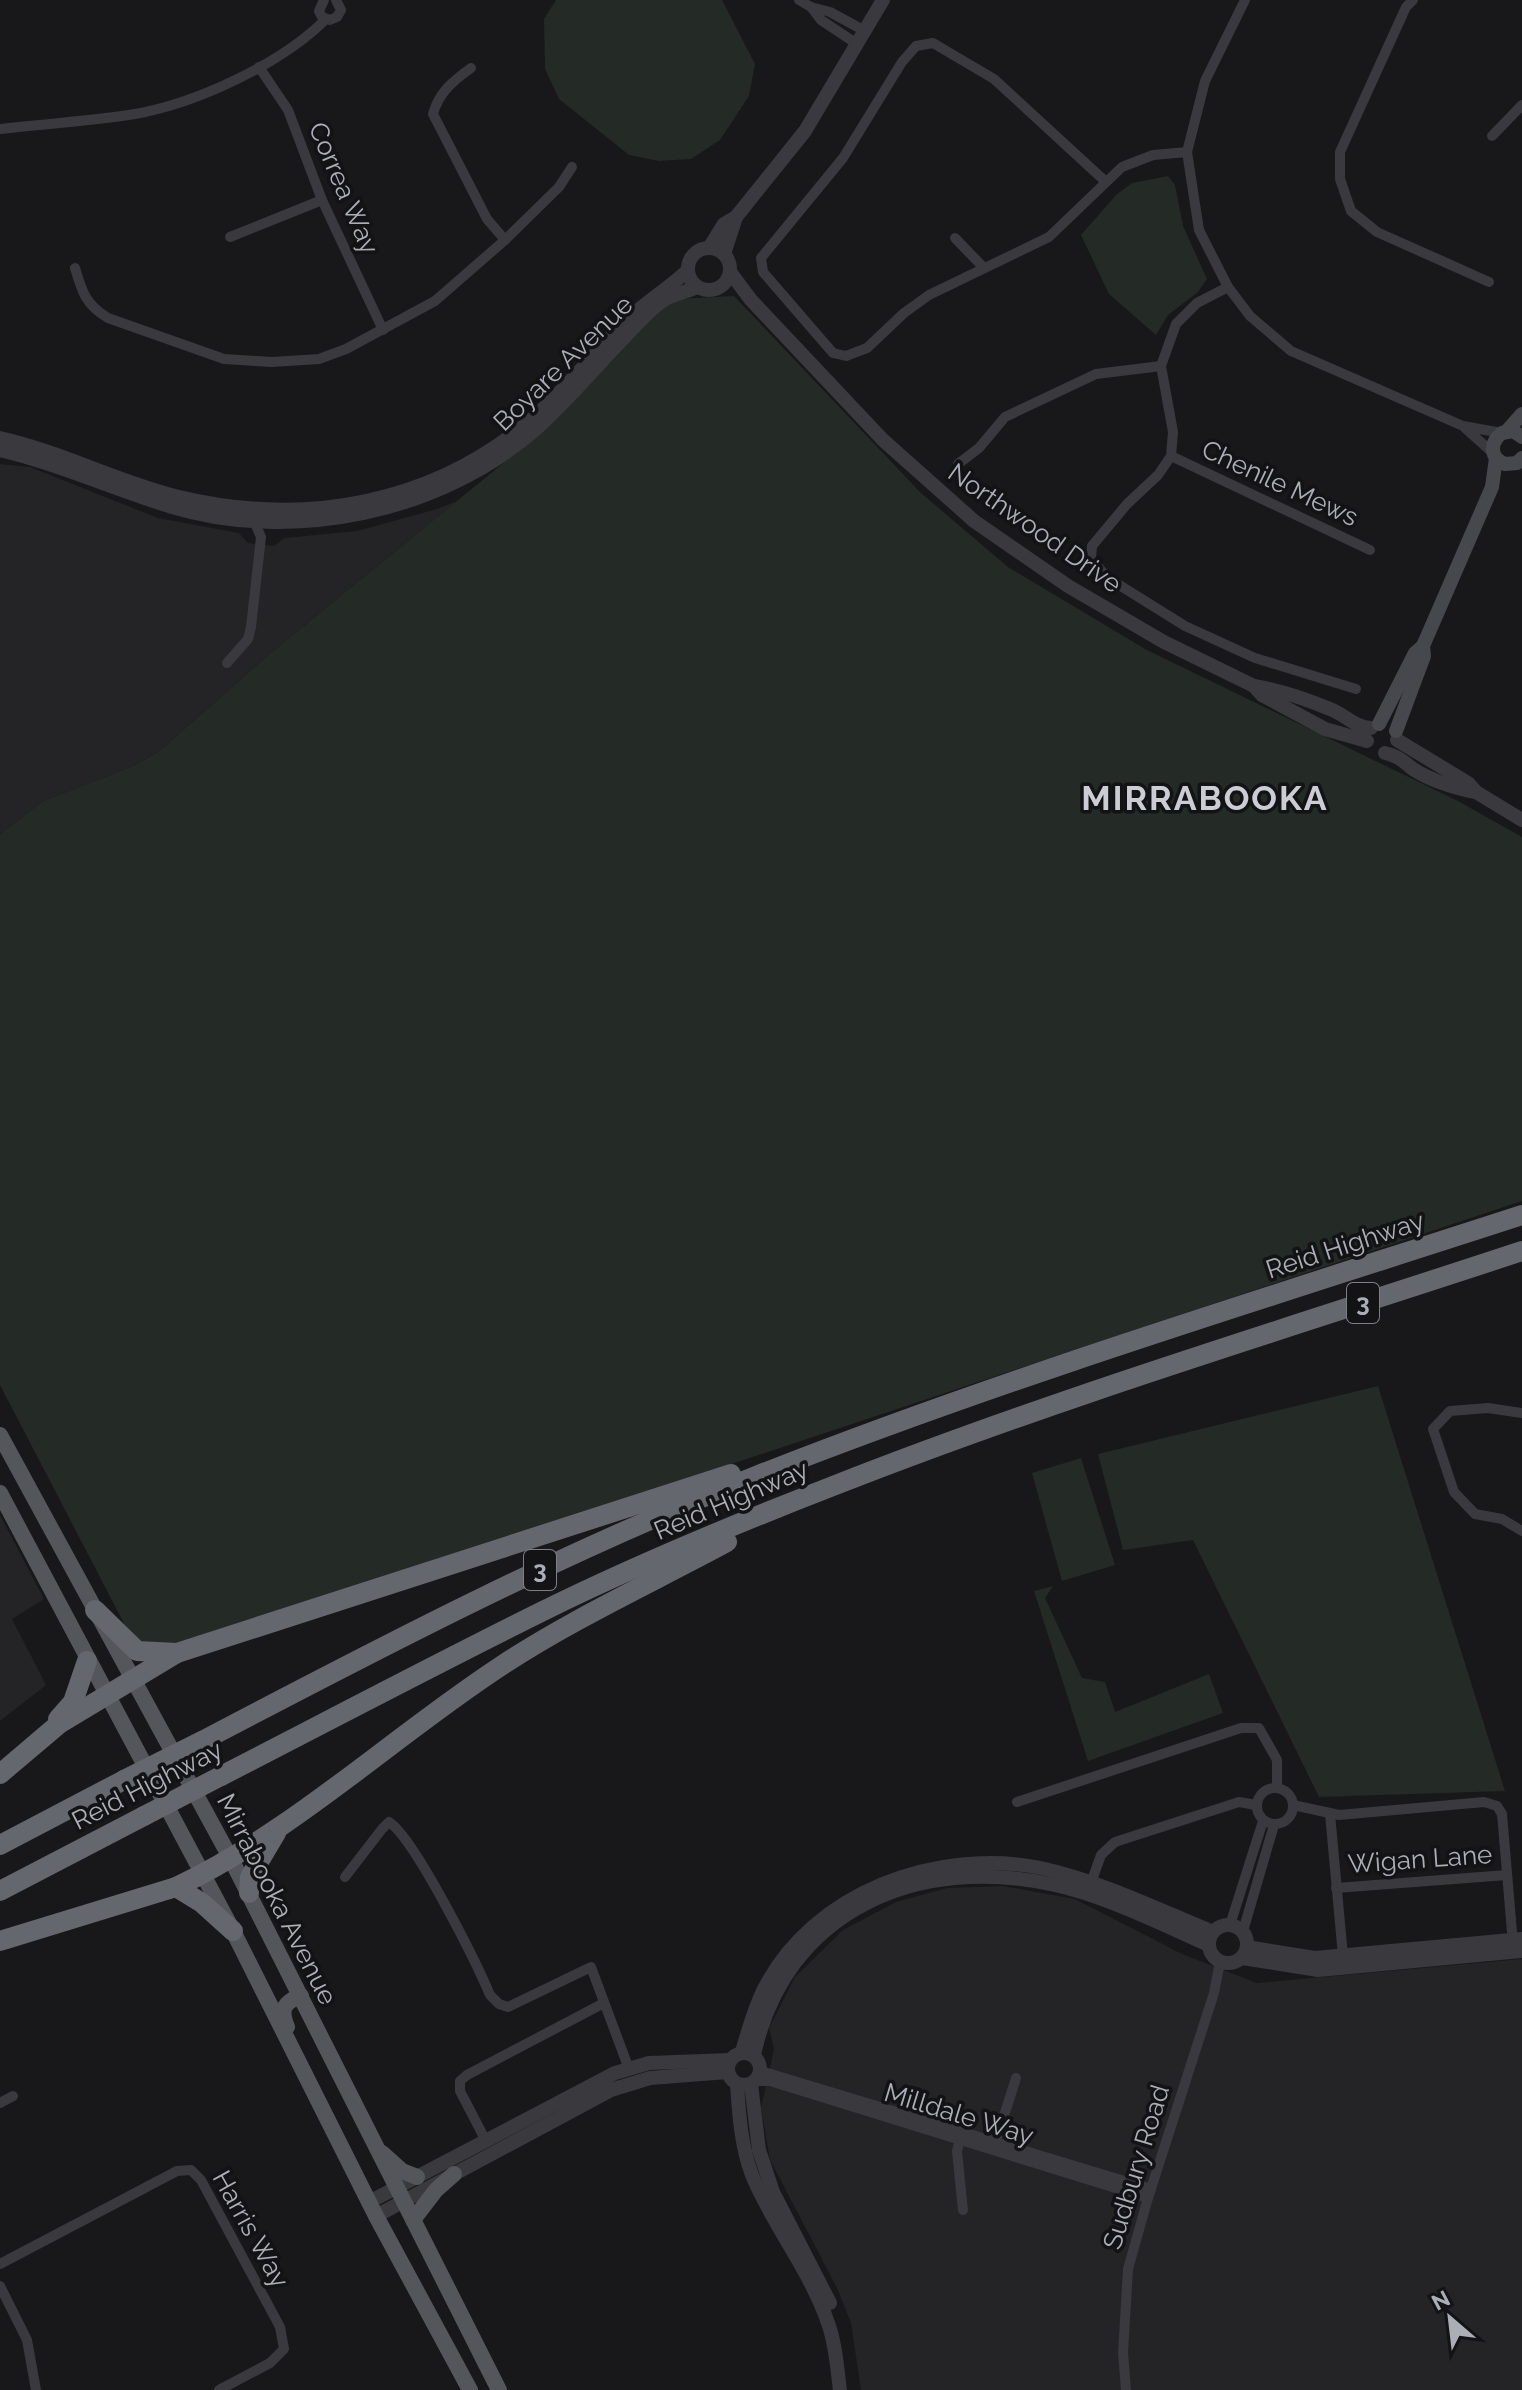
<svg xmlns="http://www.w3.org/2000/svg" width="1522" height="2390" viewBox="0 0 1522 2390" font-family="Raleway,sans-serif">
  <rect width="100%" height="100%" fill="#181719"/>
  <g fill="#242326">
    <path d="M 0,464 L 30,467 L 158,518 L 239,533 L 248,543 L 274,546 L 284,538 L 357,531 L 437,509 L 457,501 L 273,651 L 158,752 L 133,766 L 43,801 L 0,834 Z"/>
    <path d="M 0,1515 L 44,1599 L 12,1619 L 46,1685 L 0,1721 Z"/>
    <path d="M 1003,1886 L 1075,1899 L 1182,1954 L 1257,1983 L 1522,1959 L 1522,2390 L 861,2390 L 851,2323 L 837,2288 L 770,2160 L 761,2108 L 774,2049 L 769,2028 L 795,1977 L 843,1930 L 896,1902 L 947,1888 Z"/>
  </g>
  <g fill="#242a25">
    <path d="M 556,0 L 722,0 L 755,64 L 749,96 L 720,140 L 691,159 L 659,161 L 629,155 L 559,99 L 545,69 L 544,19 Z"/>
    <path d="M 1168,176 L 1175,185 L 1183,226 L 1207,279 L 1198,292 L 1168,315 L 1156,335 L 1109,294 L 1081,235 L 1116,195 L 1132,183 Z"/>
    <path d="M 734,296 L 921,493 L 1008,567 L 1147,650 L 1458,801 L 1522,837 L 1522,1201 L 143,1660 L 0,1385 L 0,834 L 43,801 L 133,766 L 158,752 L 273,651 L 501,465 L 642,327 L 675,299 Z"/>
    <path d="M 1378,1386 L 1505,1791 L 1319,1797 L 1193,1540 L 1123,1550 L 1098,1454 Z"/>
    <path d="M 1081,1458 L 1115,1565 L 1062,1581 L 1032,1473 Z"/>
    <path d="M 1053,1586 L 1045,1598 L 1082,1678 L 1105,1682 L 1115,1712 L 1209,1674 L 1223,1713 L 1088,1761 L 1034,1591 Z"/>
  </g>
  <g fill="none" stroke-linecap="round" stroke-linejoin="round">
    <g stroke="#39393e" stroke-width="10">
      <path d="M 324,0 L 319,11 L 322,17 L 330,20 L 337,17 L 341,10 L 336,0"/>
      <path d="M 799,0 L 811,7 L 830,12 L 865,31"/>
      <path d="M 1245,0 L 1205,81 L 1187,152 L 1199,230 L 1228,287 L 1250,316 L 1291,351 L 1463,426 L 1502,433"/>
      <path d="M 1413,0 L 1406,7 L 1340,152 L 1340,179 L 1351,211 L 1377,232 L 1489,282"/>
      <path d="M 811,7 L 821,20 L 857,44"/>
      <path d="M 259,67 L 288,110 L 322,200 L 383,330"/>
      <path d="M 471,68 C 453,81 439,92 433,114 L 487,219 L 505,240"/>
      <path d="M 0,129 C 45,124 90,121 135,114 C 197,103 281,64 326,19"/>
      <path d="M 1492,136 L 1522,105"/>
      <path d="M 1106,182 L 994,79 L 933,43 L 916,46 L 902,62 L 843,158 L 761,258 L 763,272 L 833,353 L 846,356 L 867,348 L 904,313 L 929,295 L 1049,237 L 1122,167 L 1153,155 L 1187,152"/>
      <path d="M 230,237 L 322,200"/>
      <path d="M 955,238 L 984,268"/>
      <path d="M 75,268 C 82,292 86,305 108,318 L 224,359 L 272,362 L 319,359 L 346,349 L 435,301 L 505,240 L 559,187 L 572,167"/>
      <path d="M 1228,287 L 1197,303 L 1176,324 L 1161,366 L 1173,432 L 1171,456 L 1158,475 L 1127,504 L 1092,546 L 1091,559 L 1108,578 L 1185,626 L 1255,658 L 1356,689"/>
      <path d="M 1465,428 L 1493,453"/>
      <path d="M 1171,456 L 1370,550"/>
      <path d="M 958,464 L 979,448 L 1005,417 L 1096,374 L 1161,366"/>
      <path d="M 227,663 L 248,639 L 251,627 L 261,537 L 254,521"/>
      <path d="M 1522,1413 L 1488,1408 L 1450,1411 L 1433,1429 L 1454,1492 L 1475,1514 L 1502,1519 L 1522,1531"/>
      <circle cx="1275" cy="1806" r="18"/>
      <path d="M 1017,1802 L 1241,1728 L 1259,1728 L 1277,1760 L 1277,1788"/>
      <path d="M 1293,1805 L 1339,1815 L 1484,1802 L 1497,1806 L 1502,1814 L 1513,1944"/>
      <path d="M 1330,1814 L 1343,1956"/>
      <path d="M 345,1877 L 382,1829 L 389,1822 C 415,1839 476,1962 490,1995 L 499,2004 L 508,2007 L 591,1967 L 629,2069"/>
      <path d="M 1091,1883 L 1101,1855 L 1115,1842 L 1239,1802 L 1256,1805"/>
      <path d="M 1336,1888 L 1507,1875"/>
      <path d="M 1230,1925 L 1263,1821"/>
      <path d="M 1243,1931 L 1274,1825"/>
      <path d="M 761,2071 L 1151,2189"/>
      <path d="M 755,2081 L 770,2081 L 1148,2198"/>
      <path d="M 0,2103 L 13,2096"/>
      <path d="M 961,2136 L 957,2151 L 963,2210"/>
      <path d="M 486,2141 L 460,2091 L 460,2081 L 467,2075 L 604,2003"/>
      <path d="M 995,2144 L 1016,2078"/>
      <path d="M 0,2264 L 177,2171 L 191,2170 L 201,2180 L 280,2327 L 284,2349 L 270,2363 L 219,2390"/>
      <path d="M 0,2286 L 27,2340 L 36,2390"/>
      <path d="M 1126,2390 L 1123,2353 L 1128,2269 L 1148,2198 L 1214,1993 L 1220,1962"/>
    </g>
    <g stroke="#39393e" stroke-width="14">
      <circle cx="709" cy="269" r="21"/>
      <path d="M 709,248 L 724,224 L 736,217 L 805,131 L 883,0"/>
      <path d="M 724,254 L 736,217"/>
      <path d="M 730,272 L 751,300 L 883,440 L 974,521 L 1068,586 L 1164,642 L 1254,686 L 1262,695 L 1325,729 L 1367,741"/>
      <path d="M 0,438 C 62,452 118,482 179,497 C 305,527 434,504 533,418 C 567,388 595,352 626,321 C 645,302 668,289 687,271"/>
      <path d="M 0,450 C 59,464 114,489 172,507 C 294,543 440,513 536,429 C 566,402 592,371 620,342 C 634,328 647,311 664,300 C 673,294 687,292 697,287"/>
      <path d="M 1254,686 C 1280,690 1306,699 1330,709 C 1346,715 1354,727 1371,728"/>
      <path d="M 1397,740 L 1468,783 L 1476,792 L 1522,820"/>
      <path d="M 1385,753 C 1398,756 1403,761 1413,769 C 1430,780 1456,789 1476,792"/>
      <circle cx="1228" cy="1944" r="19"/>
      <path d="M 1247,1947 L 1315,1958 L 1522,1939"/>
      <path d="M 1242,1958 L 1318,1970 L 1522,1951"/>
      <path d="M 742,2052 C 748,2031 754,2009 764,1989 C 813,1892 938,1847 1041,1868 C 1100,1881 1157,1909 1213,1932"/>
      <circle cx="744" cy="2069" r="16"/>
      <path d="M 754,2055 C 785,1910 918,1854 1055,1885 C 1108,1897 1159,1923 1209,1945"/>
      <path d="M 737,2084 C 739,2114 741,2146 752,2175 C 773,2226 810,2270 828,2323 C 836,2345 837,2368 840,2390"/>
      <path d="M 751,2084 L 759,2150 L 773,2192 L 830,2303"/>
      <path d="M 369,2202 L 615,2073 L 649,2063 L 730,2060"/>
      <path d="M 376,2216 L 611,2090 L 650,2078 L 728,2072"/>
    </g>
    <g stroke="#47484d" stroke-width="14">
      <path d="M 1507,431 L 1522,414"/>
      <path d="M 1522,437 L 1513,431 L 1502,433 C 1489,443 1490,458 1505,464 L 1517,463 L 1522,458"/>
      <path d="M 1379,724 L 1415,653 L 1423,646"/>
      <path d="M 1396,731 L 1424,656 L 1423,646 L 1492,487 L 1496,458"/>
    </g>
    <g stroke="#55565c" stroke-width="16">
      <path d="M 0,1435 L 231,1859 L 499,2390"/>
      <path d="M 0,1493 L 233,1931 L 376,2216 L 470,2390"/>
      <path d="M 287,2027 C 280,2010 283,2002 301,1996"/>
      <path d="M 382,2153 L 402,2171 L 417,2177"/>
      <path d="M 413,2220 L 436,2190 L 454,2174"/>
    </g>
    <g stroke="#65676e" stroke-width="20">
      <path d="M 95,1610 L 137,1651 L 177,1653"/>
      <path d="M 58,1719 L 73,1702 L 87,1661"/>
      <path d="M 202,1741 C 383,1646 565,1551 756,1476 C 1007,1377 1266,1298 1522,1215"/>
      <path d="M 0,1774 L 59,1724 L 177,1653 L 731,1474"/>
      <path d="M 221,1776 C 328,1721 434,1665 541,1612 C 636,1565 735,1524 833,1486 C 1059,1397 1292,1327 1522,1251"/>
      <path d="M 0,1845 L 124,1780"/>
      <path d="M 176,1887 L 202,1903 L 233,1931"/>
      <path d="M 0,1891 L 144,1816"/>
      <path d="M 249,1893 L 250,1877 L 276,1833"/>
      <path d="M 0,1941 L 176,1887 C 294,1831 389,1740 498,1668 C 570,1620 651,1583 727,1542"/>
    </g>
    <g stroke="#65676e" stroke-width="20">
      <path d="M 124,1780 L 202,1741"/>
      <path d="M 144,1816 L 221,1776"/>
    </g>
  </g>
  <g text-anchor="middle" stroke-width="7" stroke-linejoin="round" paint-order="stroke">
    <g fill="#131214" stroke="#7d7f86" stroke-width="2">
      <rect x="1347" y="1283" width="32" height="40" rx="6"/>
      <rect x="524" y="1550" width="32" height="40" rx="6"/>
    </g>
    <g font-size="24" font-weight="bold" fill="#abaeb7">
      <text x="1363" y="1311">3</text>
      <text x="540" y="1578">3</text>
    </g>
    <g font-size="26" fill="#abaeb7" stroke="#131214">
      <text transform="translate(344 188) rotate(67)" y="9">Correa Way</text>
      <text transform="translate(563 363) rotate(-44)" y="9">Boyare Avenue</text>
      <text transform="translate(1280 483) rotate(25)" y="9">Chenile Mews</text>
      <text transform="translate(1035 528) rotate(35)" y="9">Northwood Drive</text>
      <text transform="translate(1345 1245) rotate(-18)" y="9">Reid Highway</text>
      <text transform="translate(731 1500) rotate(-23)" y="9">Reid Highway</text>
      <text transform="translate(147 1785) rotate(-27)" y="9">Reid Highway</text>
      <text transform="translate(1420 1859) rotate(-4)" y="9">Wigan Lane</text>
      <text transform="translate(277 1899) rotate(63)" y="9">Mirrabooka Avenue</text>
      <text transform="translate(959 2114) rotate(17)" y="9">Milldale Way</text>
      <text transform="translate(1136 2167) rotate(-73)" y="9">Sudbury Road</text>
      <text transform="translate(251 2229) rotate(61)" y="9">Harris Way</text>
    </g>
    <g font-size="34" font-weight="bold" letter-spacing="2" fill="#cccdd4" stroke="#131214">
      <text x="1205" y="810">MIRRABOOKA</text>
    </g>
  </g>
  <g transform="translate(1450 2318) rotate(332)" stroke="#131214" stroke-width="6" paint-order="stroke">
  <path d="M0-6L14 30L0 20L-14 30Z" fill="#abaeb7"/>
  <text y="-12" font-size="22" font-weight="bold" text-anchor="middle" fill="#abaeb7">N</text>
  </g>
</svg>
